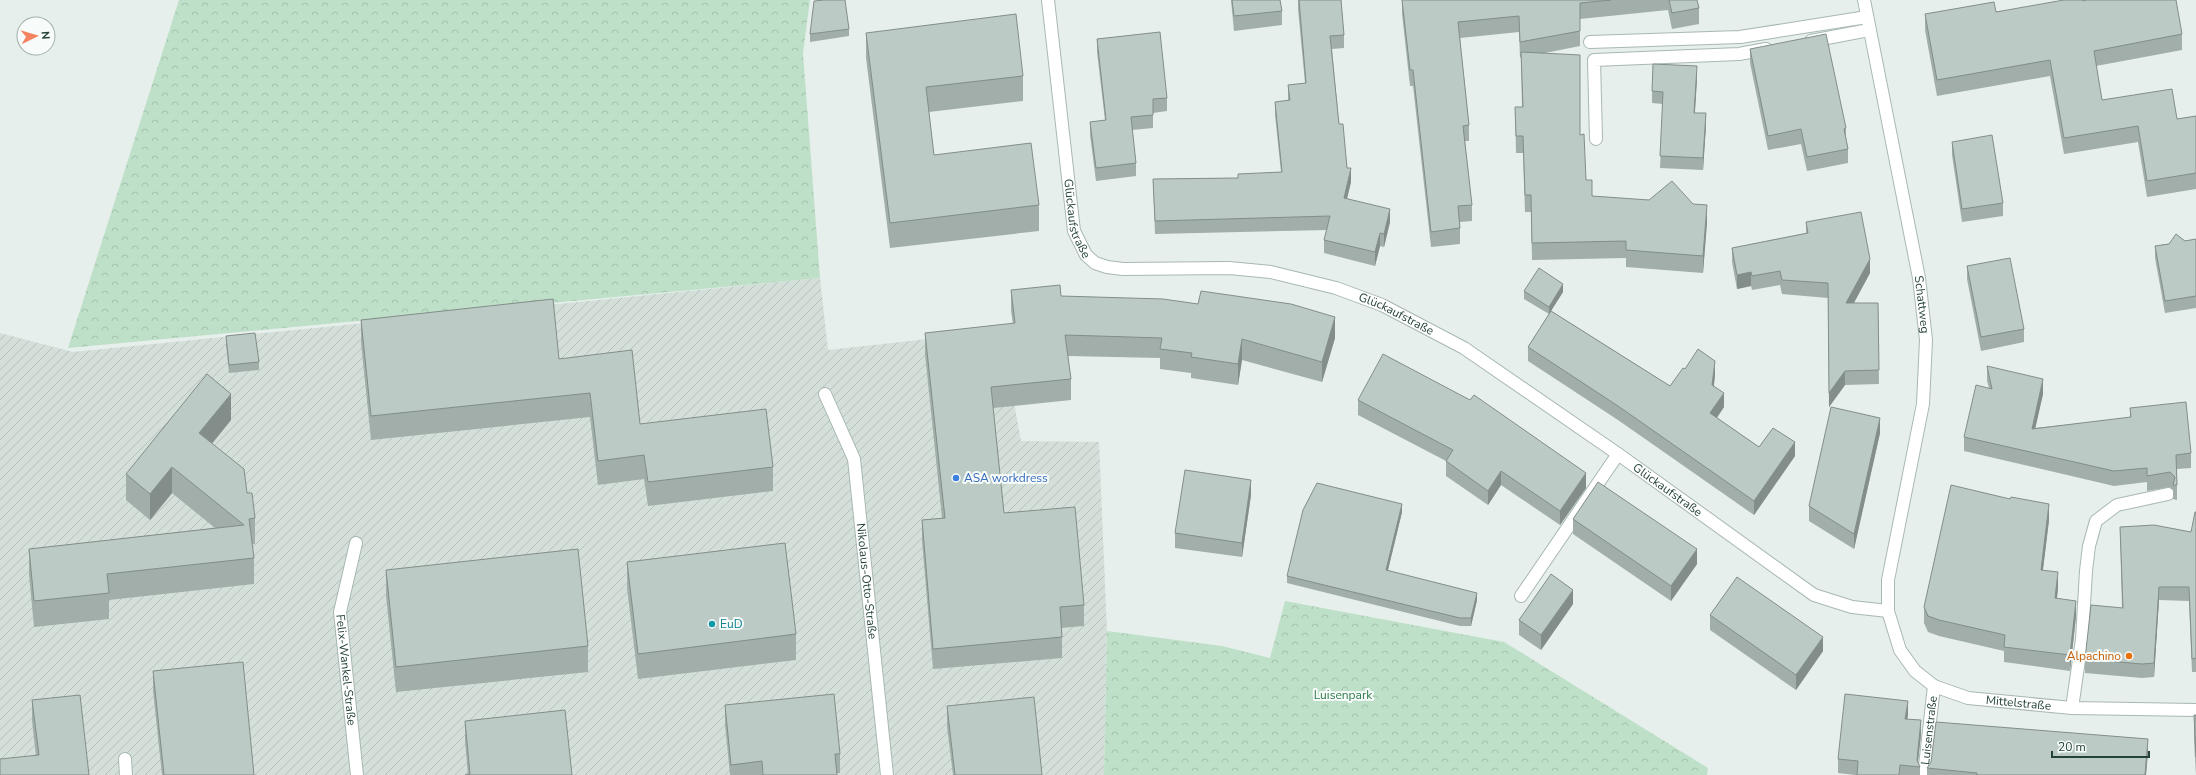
<svg xmlns="http://www.w3.org/2000/svg" width="2196" height="775" viewBox="0 0 2196 775" font-family="'Nunito Sans',sans-serif">
  <defs>
    <pattern id="industrial-furrows" width="10" height="10" patternUnits="userSpaceOnUse"><rect width="10" height="10" fill="#d4dfda"/><path d="M-1 1l2-2M0 10L10 0M9 11l2-2" fill="none" stroke="#b6c1bc"/></pattern>
    <pattern id="park-crowns" width="20" height="18" patternUnits="userSpaceOnUse"><rect width="20" height="18" fill="#bfe0c8"/><path d="M2 6a3 3 0 1 1 6 0M12 15a3 3 0 1 1 6 0" fill="none" stroke="#a4c1ad"/></pattern>
  </defs>
  <rect width="100%" height="100%" fill="#e6efeb"/>
  <path fill="url(#industrial-furrows)" d="M 820,278 L 828,350 L 1001,331 L 1021,441 L 1099,442 L 1107,631 L 1104,775 L 0,775 L 0,333 L 73,352 Z"/>
  <g fill="url(#park-crowns)">
    <path d="M 179,0 L 810,0 L 803,53 L 820,278 L 68,348 Z"/>
    <path d="M 1285,601 L 1504,642 L 1708,768 L 1707,775 L 1104,775 L 1107,631 L 1222,646 L 1270,658 Z"/>
  </g>
  <g fill="none" stroke-linecap="round" stroke-linejoin="round">
    <g stroke="#a8b8b2" stroke-width="14">
      <g id="minor">
        <path id="s1" d="M 1048,0 L 1074,231 L 1086,255 L 1095,263 L 1107,267 L 1123,269 L 1229,268 L 1271,272 L 1336,288 L 1382,305 L 1464,348 L 1618,454 L 1814,595 L 1852,607 L 1888,611"/>
        <path id="s2" d="M 1864,0 L 1919,278 L 1926,340 L 1923,404 L 1888,580 L 1888,611 L 1900,650 L 1915,671 L 1934,686 L 1968,698 L 2072,708 L 2196,710"/>
        <path d="M 1811,41 L 1869,30"/>
        <path d="M 1590,42 L 1740,37 L 1867,17"/>
        <path d="M 1596,139 L 1594,60 L 1739,54 L 1766,49"/>
        <path id="s3" d="M 825,394 L 854,459 L 887,775"/>
        <path id="s4" d="M 356,543 L 340,612 L 357,775"/>
        <path d="M 1521,596 L 1618,454"/>
        <path d="M 2072,708 L 2082,639 L 2086,571 L 2089,546 L 2096,521 L 2117,505 L 2168,494"/>
        <path d="M 125,759 L 126,775"/>
        <path id="s5" d="M 1924,775 L 1934,686"/>
      </g>
    </g>
    <use href="#minor" stroke="#fff" stroke-width="12"/>
  </g>
  <g fill="#a1aea9">
    <path d="M 1231,0 L 1280,0 L 1282,11 L 1282,25 L 1234,31 Z"/>
    <path d="M 1298,0 L 1341,0 L 1344,35 L 1344,48 L 1332,49 L 1339,124 L 1347,168 L 1351,182 L 1347,198 L 1390,222 L 1384,247 L 1380,246 L 1375,266 L 1324,253 L 1324,240 L 1327,230 L 1155,234 L 1153,179 L 1238,178 L 1281,172 L 1275,115 L 1275,102 L 1288,101 L 1288,85 L 1305,83 L 1298,9 Z"/>
    <path d="M 1402,0 L 1697,0 L 1699,8 L 1699,24 L 1672,29 L 1668,10 L 1580,19 L 1580,46 L 1545,53 L 1580,135 L 1586,180 L 1592,196 L 1707,222 L 1703,273 L 1626,267 L 1626,258 L 1532,260 L 1531,212 L 1525,212 L 1523,153 L 1516,153 L 1515,107 L 1522,107 L 1521,57 L 1520,58 L 1519,32 L 1460,38 L 1469,125 L 1469,141 L 1465,141 L 1472,205 L 1472,221 L 1460,222 L 1460,244 L 1431,247 L 1413,86 L 1410,86 L 1402,14 Z"/>
    <path d="M 2083,1 L 2182,34 L 2182,50 L 2096,66 L 2102,100 L 2177,119 L 2196,116 L 2196,189 L 2147,197 L 2138,142 L 2064,154 L 2050,76 L 1937,96 L 1925,30 L 1925,14 L 1996,12 Z"/>
    <path d="M 849,29 L 849,36 L 810,42 L 810,34 Z"/>
    <path d="M 866,33 L 1023,76 L 1023,101 L 929,112 L 934,155 L 1039,205 L 1039,231 L 890,248 L 866,58 Z"/>
    <path d="M 1097,39 L 1167,98 L 1167,111 L 1153,113 L 1153,128 L 1132,130 L 1136,163 L 1136,176 L 1096,181 L 1090,135 L 1090,122 L 1105,120 L 1097,52 Z"/>
    <path d="M 1750,49 L 1846,128 L 1846,137 L 1848,149 L 1848,163 L 1807,171 L 1801,144 L 1768,150 L 1750,63 Z"/>
    <path d="M 1697,78 L 1695,113 L 1706,125 L 1703,170 L 1660,168 L 1663,104 L 1652,103 L 1652,91 Z"/>
    <path d="M 1952,142 L 2003,203 L 2003,216 L 1962,222 L 1952,155 Z"/>
    <path d="M 1806,222 L 1870,273 L 1854,303 L 1878,303 L 1879,384 L 1845,385 L 1829,407 L 1828,298 L 1782,294 L 1780,285 L 1752,290 L 1751,286 L 1737,289 L 1732,262 L 1732,248 L 1806,233 Z"/>
    <path d="M 2196,239 L 2196,308 L 2165,313 L 2155,258 L 2155,246 Z"/>
    <path d="M 1967,266 L 2024,329 L 2024,342 L 1981,351 L 1967,279 Z"/>
    <path d="M 1011,290 L 1061,296 L 1335,338 L 1322,382 L 1242,360 L 1238,385 L 1191,378 L 1191,373 L 1160,369 L 1160,358 L 1068,356 L 1071,379 L 1071,400 L 993,408 L 1004,513 L 1084,605 L 1084,626 L 1061,628 L 1062,637 L 1062,658 L 933,669 L 922,541 L 922,520 L 942,518 L 925,354 L 925,333 L 1013,324 L 1011,311 Z"/>
    <path d="M 1524,291 L 1563,292 L 1551,311 L 1670,386 L 1685,369 L 1715,375 L 1714,386 L 1724,407 L 1717,418 L 1759,447 L 1795,456 L 1754,515 L 1618,420 L 1528,361 L 1528,347 L 1549,314 L 1524,299 Z"/>
    <path d="M 361,320 L 559,359 L 640,424 L 773,467 L 773,491 L 648,506 L 644,479 L 598,485 L 590,417 L 371,440 L 361,343 Z"/>
    <path d="M 226,336 L 259,362 L 259,370 L 229,373 L 226,344 Z"/>
    <path d="M 1987,366 L 2043,394 L 2035,428 L 2130,418 L 2130,408 L 2191,453 L 2191,468 L 2177,469 L 2177,500 L 2173,499 L 2173,490 L 2170,487 L 2147,491 L 2147,482 L 2114,486 L 1964,451 L 1964,437 L 1989,388 L 1987,381 Z"/>
    <path d="M 1358,400 L 1586,488 L 1560,525 L 1501,485 L 1488,505 L 1446,476 L 1446,461 L 1358,415 Z"/>
    <path d="M 231,420 L 212,444 L 247,493 L 255,518 L 255,544 L 252,544 L 254,558 L 254,584 L 109,600 L 109,619 L 34,627 L 29,575 L 29,549 L 215,528 L 172,493 L 150,520 L 126,500 L 126,474 Z"/>
    <path d="M 1880,433 L 1854,549 L 1809,521 L 1809,506 Z"/>
    <path d="M 1251,495 L 1242,557 L 1175,548 L 1175,533 Z"/>
    <path d="M 1402,512 L 1388,570 L 1477,600 L 1471,626 L 1460,626 L 1287,583 L 1287,576 Z"/>
    <path d="M 2196,512 L 2196,672 L 2192,672 L 2189,601 L 2159,600 L 2154,677 L 2142,678 L 2085,673 L 2085,659 L 2122,608 L 2120,527 L 2191,532 Z"/>
    <path d="M 1573,519 L 1697,564 L 1671,601 L 1573,534 Z"/>
    <path d="M 2049,520 L 2043,570 L 2058,588 L 2057,598 L 2076,616 L 2070,671 L 2004,662 L 2004,651 L 1939,636 L 1928,632 L 1924,623 L 1924,607 Z"/>
    <path d="M 627,562 L 796,634 L 796,660 L 638,679 L 627,588 Z"/>
    <path d="M 386,570 L 588,646 L 588,672 L 396,692 L 386,596 Z"/>
    <path d="M 1573,604 L 1541,650 L 1519,635 L 1519,620 Z"/>
    <path d="M 1710,615 L 1823,651 L 1796,690 L 1710,630 Z"/>
    <path d="M 153,671 L 254,775 L 162,775 L 153,691 Z"/>
    <path d="M 32,700 L 89,775 L 36,756 L 32,721 Z"/>
    <path d="M 725,705 L 840,754 L 840,773 L 837,773 L 837,775 L 730,775 L 725,724 Z"/>
    <path d="M 947,706 L 1042,775 L 953,775 L 947,727 Z"/>
    <path d="M 1908,715 L 1907,719 L 1921,735 L 1918,763 L 1920,767 L 1920,775 L 1855,775 L 1838,773 L 1838,759 Z"/>
    <path d="M 2194,715 L 2196,715 L 2196,775 L 2194,741 Z"/>
    <path d="M 465,721 L 572,775 L 468,775 L 465,741 Z"/>
    <path d="M 2148,752 L 2146,775 L 1927,775 L 1927,768 Z"/>
  </g>
  <g fill="#838d89">
    <path d="M 1697,66 L 1697,78 L 1694,125 L 1694,113 Z"/>
    <path d="M 1706,113 L 1706,125 L 1703,170 L 1703,158 Z"/>
    <path d="M 1351,168 L 1351,182 L 1344,211 L 1344,198 Z"/>
    <path d="M 1707,205 L 1707,222 L 1703,273 L 1703,256 Z"/>
    <path d="M 1390,209 L 1390,222 L 1384,247 L 1384,234 Z"/>
    <path d="M 1380,233 L 1380,246 L 1375,266 L 1375,252 Z"/>
    <path d="M 1870,259 L 1870,273 L 1846,317 L 1846,303 Z"/>
    <path d="M 1751,272 L 1751,286 L 1737,289 L 1737,275 Z"/>
    <path d="M 1563,284 L 1563,292 L 1549,314 L 1549,307 Z"/>
    <path d="M 1335,317 L 1335,338 L 1322,382 L 1322,362 Z"/>
    <path d="M 1242,339 L 1242,360 L 1238,385 L 1238,364 Z"/>
    <path d="M 1715,361 L 1715,375 L 1712,399 L 1712,385 Z"/>
    <path d="M 1845,371 L 1845,385 L 1829,407 L 1829,393 Z"/>
    <path d="M 2043,379 L 2043,394 L 2032,443 L 2032,429 Z"/>
    <path d="M 1724,393 L 1724,407 L 1710,427 L 1710,413 Z"/>
    <path d="M 231,394 L 231,420 L 199,459 L 199,433 Z"/>
    <path d="M 1880,418 L 1880,433 L 1854,549 L 1854,534 Z"/>
    <path d="M 1795,442 L 1795,456 L 1754,515 L 1754,501 Z"/>
    <path d="M 172,467 L 172,493 L 150,520 L 150,494 Z"/>
    <path d="M 1501,471 L 1501,485 L 1488,505 L 1488,491 Z"/>
    <path d="M 1586,473 L 1586,488 L 1560,525 L 1560,511 Z"/>
    <path d="M 1251,480 L 1251,495 L 1242,557 L 1242,543 Z"/>
    <path d="M 1402,504 L 1402,512 L 1386,578 L 1386,570 Z"/>
    <path d="M 2049,504 L 2049,520 L 2041,585 L 2041,570 Z"/>
    <path d="M 1697,549 L 1697,564 L 1671,601 L 1671,586 Z"/>
    <path d="M 2058,572 L 2058,588 L 2055,614 L 2055,598 Z"/>
    <path d="M 2159,587 L 2159,600 L 2154,677 L 2154,663 Z"/>
    <path d="M 1573,590 L 1573,604 L 1541,650 L 1541,635 Z"/>
    <path d="M 1477,593 L 1477,600 L 1471,626 L 1471,618 Z"/>
    <path d="M 2076,601 L 2076,616 L 2070,671 L 2070,655 Z"/>
    <path d="M 1823,637 L 1823,651 L 1796,690 L 1796,675 Z"/>
    <path d="M 1908,701 L 1908,715 L 1905,733 L 1905,719 Z"/>
    <path d="M 1921,720 L 1921,735 L 1917,767 L 1917,760 Z"/>
    <path d="M 2148,739 L 2148,752 L 2146,775 L 2145,775 Z"/>
  </g>
  <g fill="#bbcac4" stroke="#838d89">
    <path d="M 824,0 L 845,0 L 849,29 L 810,34 L 814,1 Z"/>
    <path d="M 1232,0 L 1280,0 L 1282,11 L 1234,16 Z"/>
    <path d="M 1299,0 L 1341,0 L 1344,35 L 1330,36 L 1339,124 L 1343,124 L 1347,168 L 1351,168 L 1344,198 L 1390,209 L 1384,234 L 1380,233 L 1375,252 L 1324,240 L 1330,216 L 1155,221 L 1153,179 L 1238,178 L 1238,174 L 1282,172 L 1275,102 L 1290,100 L 1288,85 L 1306,83 Z"/>
    <path d="M 1402,0 L 1611,0 L 1580,3 L 1580,31 L 1520,42 L 1519,16 L 1458,22 L 1469,125 L 1463,126 L 1472,205 L 1458,206 L 1460,228 L 1431,232 L 1413,70 L 1410,70 Z"/>
    <path d="M 1669,0 L 1697,0 L 1699,8 L 1672,13 Z"/>
    <path d="M 2064,0 L 2083,0 L 2083,1 L 2087,0 L 2176,0 L 2182,34 L 2094,51 L 2102,100 L 2172,89 L 2177,119 L 2196,116 L 2196,173 L 2147,181 L 2138,126 L 2064,138 L 2050,60 L 1937,80 L 1925,14 L 1994,2 L 1996,12 Z"/>
    <path d="M 1016,14 L 1023,76 L 926,87 L 934,155 L 1031,143 L 1039,205 L 890,223 L 866,33 Z"/>
    <path d="M 1160,32 L 1167,98 L 1153,99 L 1153,115 L 1131,117 L 1136,163 L 1096,168 L 1090,122 L 1106,120 L 1097,39 Z"/>
    <path d="M 1826,34 L 1846,128 L 1844,129 L 1848,149 L 1807,157 L 1801,129 L 1768,136 L 1750,49 Z"/>
    <path d="M 1521,52 L 1580,55 L 1580,135 L 1584,134 L 1586,180 L 1592,180 L 1592,196 L 1649,200 L 1672,181 L 1693,204 L 1707,205 L 1703,256 L 1626,250 L 1626,241 L 1532,243 L 1531,195 L 1525,195 L 1523,136 L 1516,136 L 1515,107 L 1523,107 Z"/>
    <path d="M 1653,64 L 1697,66 L 1694,113 L 1706,113 L 1703,158 L 1660,156 L 1663,92 L 1652,91 Z"/>
    <path d="M 1992,135 L 2003,203 L 1962,209 L 1952,142 Z"/>
    <path d="M 1861,212 L 1870,259 L 1846,303 L 1878,303 L 1879,370 L 1845,371 L 1829,393 L 1828,283 L 1782,280 L 1780,271 L 1752,276 L 1751,272 L 1737,275 L 1732,248 L 1808,233 L 1806,222 Z"/>
    <path d="M 2176,234 L 2185,241 L 2196,239 L 2196,296 L 2165,301 L 2155,246 L 2169,244 Z"/>
    <path d="M 2010,258 L 2024,329 L 1981,337 L 1967,266 Z"/>
    <path d="M 1539,268 L 1563,284 L 1549,307 L 1524,291 Z"/>
    <path d="M 1060,285 L 1061,296 L 1163,299 L 1198,304 L 1201,291 L 1291,304 L 1335,317 L 1322,362 L 1242,339 L 1238,364 L 1191,357 L 1192,353 L 1160,349 L 1162,338 L 1065,335 L 1071,379 L 991,387 L 1004,513 L 1075,507 L 1084,605 L 1060,607 L 1062,637 L 933,649 L 922,520 L 945,518 L 925,333 L 1015,323 L 1011,290 Z"/>
    <path d="M 553,299 L 559,359 L 632,350 L 640,424 L 766,409 L 773,467 L 648,482 L 644,455 L 598,461 L 590,393 L 371,416 L 361,320 Z"/>
    <path d="M 1551,311 L 1670,386 L 1683,368 L 1685,369 L 1698,349 L 1715,361 L 1712,385 L 1724,393 L 1710,413 L 1759,447 L 1773,428 L 1795,442 L 1754,501 L 1618,406 L 1528,347 Z"/>
    <path d="M 255,333 L 259,362 L 229,365 L 226,336 Z"/>
    <path d="M 1383,354 L 1470,400 L 1474,395 L 1586,473 L 1560,511 L 1501,471 L 1488,491 L 1446,461 L 1453,450 L 1358,400 Z"/>
    <path d="M 1987,366 L 2043,379 L 2032,429 L 2131,417 L 2130,408 L 2186,402 L 2191,453 L 2176,455 L 2177,485 L 2173,485 L 2175,477 L 2170,472 L 2147,476 L 2147,468 L 2114,471 L 1964,437 L 1976,385 L 1992,389 Z"/>
    <path d="M 207,374 L 231,394 L 199,433 L 244,469 L 247,493 L 252,493 L 255,518 L 249,519 L 254,558 L 107,574 L 109,593 L 34,601 L 29,549 L 244,525 L 172,467 L 150,494 L 126,474 Z"/>
    <path d="M 1831,407 L 1880,418 L 1854,534 L 1809,506 Z"/>
    <path d="M 1185,470 L 1251,480 L 1242,543 L 1175,533 Z"/>
    <path d="M 1598,482 L 1697,549 L 1671,586 L 1573,519 Z"/>
    <path d="M 1317,483 L 1402,504 L 1386,570 L 1477,593 L 1471,618 L 1460,618 L 1287,576 L 1303,510 Z"/>
    <path d="M 1951,485 L 2010,499 L 2011,497 L 2049,504 L 2041,570 L 2058,572 L 2055,598 L 2076,601 L 2070,655 L 2004,647 L 2005,635 L 1939,620 L 1928,616 L 1924,607 Z"/>
    <path d="M 2195,512 L 2196,512 L 2196,658 L 2192,659 L 2189,587 L 2159,587 L 2154,663 L 2142,664 L 2085,659 L 2091,605 L 2123,608 L 2120,527 L 2154,525 L 2191,532 Z"/>
    <path d="M 785,543 L 796,634 L 638,654 L 627,562 Z"/>
    <path d="M 578,549 L 588,646 L 396,667 L 386,570 Z"/>
    <path d="M 1551,574 L 1573,590 L 1541,635 L 1519,620 Z"/>
    <path d="M 1737,577 L 1823,637 L 1796,675 L 1710,615 Z"/>
    <path d="M 243,662 L 254,775 L 164,775 L 153,671 Z"/>
    <path d="M 834,694 L 840,754 L 835,754 L 837,775 L 763,775 L 762,761 L 731,765 L 725,705 Z"/>
    <path d="M 1845,694 L 1908,701 L 1905,719 L 1921,720 L 1917,760 L 1920,767 L 1900,765 L 1899,775 L 1857,775 L 1858,761 L 1838,759 Z"/>
    <path d="M 80,695 L 89,775 L 0,775 L 0,759 L 39,755 L 32,700 Z"/>
    <path d="M 1034,697 L 1042,775 L 955,775 L 947,706 Z"/>
    <path d="M 565,710 L 572,775 L 465,775 L 470,774 L 465,721 Z"/>
    <path d="M 2194,715 L 2196,715 L 2196,757 Z"/>
    <path d="M 1936,722 L 2148,739 L 2145,775 L 1977,775 L 1977,773 L 1927,768 L 1931,762 Z"/>
  </g>
  <circle fill="#3f7fe0" stroke="#f7fbf9" stroke-width="1.5" cx="956" cy="478" r="4"/>
  <circle fill="#0f9aa8" stroke="#f7fbf9" stroke-width="1.5" cx="712" cy="624" r="4"/>
  <circle fill="#e8710a" stroke="#f7fbf9" stroke-width="1.5" cx="2129" cy="656" r="4"/>
  <g text-anchor="middle" stroke-width="4" stroke-linejoin="round" paint-order="stroke">
    <g font-size="12" fill="#24423a" stroke="#f7fbf9">
      <text dy="4" stroke="none"><textPath href="#s1" startOffset="221">Glückaufstraße</textPath></text>
      <text dy="4" stroke="none"><textPath href="#s2" startOffset="310">Schattweg</textPath></text>
      <text dy="4" stroke="none"><textPath href="#s1" startOffset="581">Glückaufstraße</textPath></text>
      <text dy="4" stroke="none"><textPath href="#s1" startOffset="905">Glückaufstraße</textPath></text>
      <text dy="4" stroke="none"><textPath href="#s3" startOffset="194">Nikolaus-Otto-Straße</textPath></text>
      <text dy="4" stroke="none"><textPath href="#s4" startOffset="129">Felix-Wankel-Straße</textPath></text>
      <text dy="4" stroke="none"><textPath href="#s2" startOffset="798">Mittelstraße</textPath></text>
      <text dy="4" stroke="none"><textPath href="#s5" startOffset="45">Luisenstraße</textPath></text>
    </g>
    <g font-size="12" fill="#366cbe" stroke="#f7fbf9" text-anchor="start">
      <text x="964" y="482">ASA workdress</text>
    </g>
    <g font-size="12" fill="#0d838f" stroke="#f7fbf9" text-anchor="start">
      <text x="720" y="628">EuD</text>
    </g>
    <g font-size="12" fill="#c56008" stroke="#f7fbf9" text-anchor="end">
      <text x="2121" y="660">Alpachino</text>
    </g>
    <g font-size="12" fill="#2d7a4b" stroke="#f7fbf9">
      <text x="1343" y="699">Luisenpark</text>
    </g>
  </g>
  <g transform="translate(36 36) rotate(85)"><circle r="19" fill="#f7fbf9" stroke="#a3b1ad"/>
  <path d="M0-3L7 15L0 10L-7 15Z" fill="#f4845f"/>
  <text y="-6" font-size="11" font-weight="bold" text-anchor="middle" fill="#24423a">N</text>
  </g>
  <path d="M2052 751v6h97v-6" fill="none" stroke="#24423a" stroke-width="2"/>
  <text x="2058" y="751" font-size="12" fill="#24423a" stroke="#f7fbf9" stroke-width="3" paint-order="stroke">20 m</text>
</svg>
